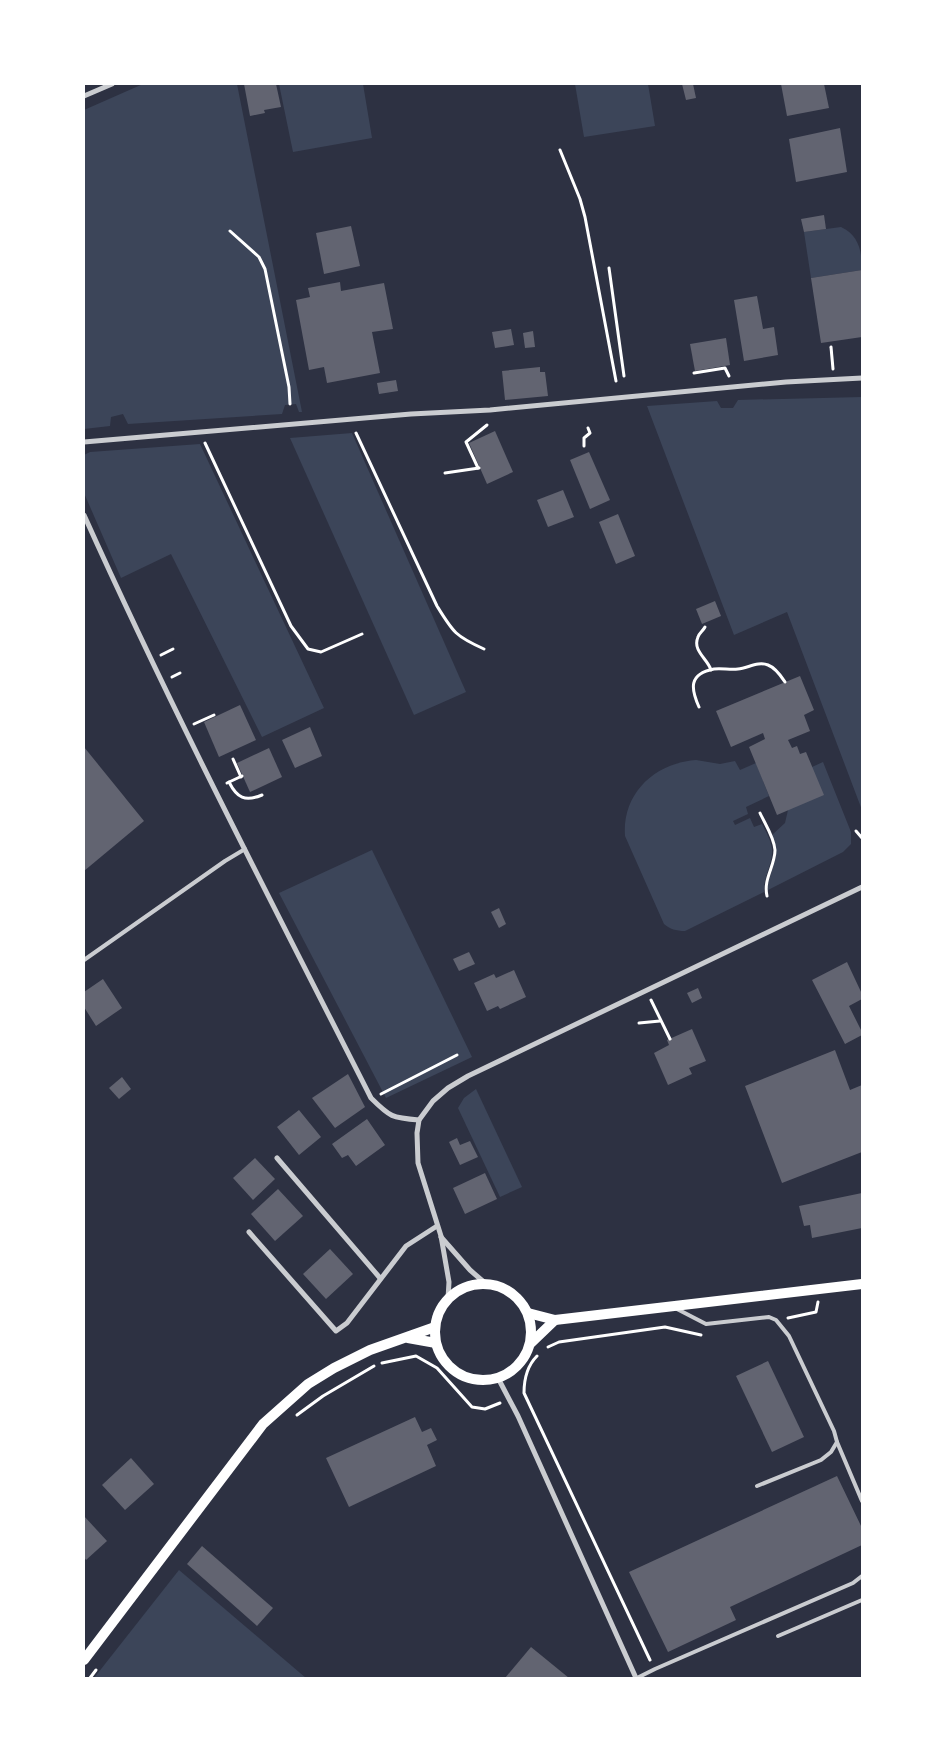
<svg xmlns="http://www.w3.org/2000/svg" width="946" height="1762" viewBox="0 0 946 1762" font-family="'Source Sans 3',sans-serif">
  <rect width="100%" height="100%" fill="#2d3142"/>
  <g fill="#3c4559">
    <path d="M 143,84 L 237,84 L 302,412 L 299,412 L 296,404 L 285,405 L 282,414 L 128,424 L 123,414 L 111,417 L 110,426 L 84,429 L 84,110 Z"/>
    <path d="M 279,84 L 363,84 L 372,138 L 293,152 Z"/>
    <path d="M 575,84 L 648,84 L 655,126 L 584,137 Z"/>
    <path d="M 841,227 C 859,235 862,252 862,270 L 811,278 L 804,232 Z"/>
    <path d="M 862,397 L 862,810 L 787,612 L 734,635 L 647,406 L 717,401 L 721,408 L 733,408 L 738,400 Z"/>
    <path d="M 352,433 L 466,692 L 414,715 L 290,438 Z"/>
    <path d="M 200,444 L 324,708 L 262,737 L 171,554 L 121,578 L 84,493 L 84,455 L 90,452 Z"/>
    <path d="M 696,760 L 720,764 L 735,761 L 740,770 L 756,763 L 769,796 L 746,807 L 748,814 L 733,821 L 735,825 L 750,818 L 754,827 L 762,824 C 766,832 771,840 772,849 C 773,864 763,877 764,892 L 685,931 C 676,931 670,929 664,924 L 625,836 C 622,794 654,763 696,760 Z"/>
    <path d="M 823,762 L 851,832 L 851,844 L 843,852 L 768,890 L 767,887 L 776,857 L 772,835 L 785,823 L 788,810 L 812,767 Z"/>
    <path d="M 372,850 L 472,1057 L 386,1098 L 279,893 Z"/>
    <path d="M 476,1089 L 522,1187 L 500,1197 L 458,1108 L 464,1098 Z"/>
    <path d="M 179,1570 L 306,1678 L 94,1678 Z"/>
  </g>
  <g fill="#626471">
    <path d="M 244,84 L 276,84 L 281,107 L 264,110 L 265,113 L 250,116 Z"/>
    <path d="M 682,84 L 693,84 L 696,98 L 686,100 Z"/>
    <path d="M 781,84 L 824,84 L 829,108 L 787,116 Z"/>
    <path d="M 840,128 L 847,172 L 796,182 L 789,139 Z"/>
    <path d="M 824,215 L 826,229 L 804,232 L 801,219 Z"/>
    <path d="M 351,226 L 360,266 L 324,274 L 316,233 Z"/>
    <path d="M 862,270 L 862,337 L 821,343 L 811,278 Z"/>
    <path d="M 340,282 L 341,291 L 384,283 L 393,329 L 372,332 L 380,373 L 327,383 L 324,367 L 309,370 L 296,300 L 310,297 L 308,288 Z"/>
    <path d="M 757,296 L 763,329 L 774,327 L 778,355 L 744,361 L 734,300 Z"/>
    <path d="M 511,329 L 514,345 L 495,348 L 492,332 Z"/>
    <path d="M 533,331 L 535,347 L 525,348 L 523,333 Z"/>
    <path d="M 726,338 L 730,365 L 695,371 L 690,344 Z"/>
    <path d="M 540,367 L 540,372 L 545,372 L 548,396 L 505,400 L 502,371 Z"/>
    <path d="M 396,380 L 398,391 L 379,394 L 377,383 Z"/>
    <path d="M 495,431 L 513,472 L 487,484 L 469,443 Z"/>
    <path d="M 589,452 L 610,500 L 590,509 L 570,460 Z"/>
    <path d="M 563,490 L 574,517 L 548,527 L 537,500 Z"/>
    <path d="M 618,514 L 635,556 L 616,564 L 599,522 Z"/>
    <path d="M 715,601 L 721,616 L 702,624 L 696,609 Z"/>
    <path d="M 800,676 L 814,710 L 804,715 L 810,731 L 788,740 L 792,748 L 797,746 L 800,754 L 806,752 L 824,795 L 777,815 L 749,747 L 765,739 L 763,733 L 731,747 L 716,711 Z"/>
    <path d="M 240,705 L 256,740 L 219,757 L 204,722 Z"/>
    <path d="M 310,727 L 322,756 L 295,768 L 282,740 Z"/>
    <path d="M 84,747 L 144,821 L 84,871 Z"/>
    <path d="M 269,748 L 282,777 L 250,792 L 237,763 Z"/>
    <path d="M 499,908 L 506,924 L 499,928 L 491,912 Z"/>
    <path d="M 469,952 L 475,964 L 459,971 L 453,959 Z"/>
    <path d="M 847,962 L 862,994 L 862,999 L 849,1006 L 862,1032 L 862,1035 L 845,1044 L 812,980 Z"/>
    <path d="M 514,970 L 526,997 L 500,1009 L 498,1006 L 487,1011 L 474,983 L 494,974 L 496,978 Z"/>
    <path d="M 103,979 L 122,1008 L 96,1026 L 84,1007 L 84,992 Z"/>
    <path d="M 698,988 L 702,998 L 692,1003 L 687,993 Z"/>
    <path d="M 692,1029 L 706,1061 L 689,1068 L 692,1074 L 668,1085 L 654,1053 L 669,1045 L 667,1040 Z"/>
    <path d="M 835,1050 L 850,1090 L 862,1085 L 862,1152 L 782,1183 L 745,1086 Z"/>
    <path d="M 348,1074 L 365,1107 L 335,1128 L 312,1098 Z"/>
    <path d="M 122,1077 L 131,1089 L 119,1099 L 109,1088 Z"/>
    <path d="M 299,1110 L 321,1137 L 299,1155 L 277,1127 Z"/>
    <path d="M 367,1119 L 385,1145 L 356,1166 L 348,1155 L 342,1158 L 332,1144 Z"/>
    <path d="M 457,1138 L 460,1145 L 470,1141 L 478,1157 L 460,1165 L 449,1142 Z"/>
    <path d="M 255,1158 L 275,1179 L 253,1200 L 233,1178 Z"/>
    <path d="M 485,1173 L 497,1199 L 465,1214 L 453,1188 Z"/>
    <path d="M 278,1189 L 303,1216 L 275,1241 L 251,1214 Z"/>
    <path d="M 862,1193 L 862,1228 L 812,1238 L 810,1225 L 804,1226 L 799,1206 Z"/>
    <path d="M 330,1249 L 353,1274 L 326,1299 L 303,1274 Z"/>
    <path d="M 768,1361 L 804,1437 L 772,1452 L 736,1376 Z"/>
    <path d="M 415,1417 L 422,1432 L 431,1428 L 437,1440 L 427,1445 L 436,1466 L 349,1507 L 326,1458 Z"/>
    <path d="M 131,1458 L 154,1484 L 125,1510 L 102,1485 Z"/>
    <path d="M 837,1476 L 862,1528 L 862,1545 L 730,1607 L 736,1620 L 668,1652 L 629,1572 Z"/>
    <path d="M 84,1516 L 107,1541 L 86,1560 L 84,1557 Z"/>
    <path d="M 202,1546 L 273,1608 L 257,1626 L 187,1564 Z"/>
    <path d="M 531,1647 L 569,1678 L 505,1678 Z"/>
  </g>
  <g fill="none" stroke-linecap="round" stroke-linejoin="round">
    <g stroke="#fff" stroke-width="3">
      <path d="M 560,150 L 580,199 L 585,217 L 616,381"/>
      <path d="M 230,231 L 259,257 L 265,269 L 289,387 L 290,404"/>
      <path d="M 609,268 L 624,376"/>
      <path d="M 831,347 L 833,369"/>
      <path d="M 694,373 L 725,368 L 729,376"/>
      <path d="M 356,433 L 437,606 C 453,632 455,636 484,649"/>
      <path d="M 205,443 L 291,626 L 308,649 L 321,652 L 362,634"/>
      <path d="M 584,446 L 584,438 L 590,433 L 588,428"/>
      <path d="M 478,468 L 466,442 L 487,425"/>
      <path d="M 445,473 L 479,468"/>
      <path d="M 705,627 C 703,631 699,633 698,637 C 692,651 708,659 711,670"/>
      <path d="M 161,655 L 173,649"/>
      <path d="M 172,677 L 180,673"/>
      <path d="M 699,707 C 691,689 688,674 714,669 C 722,668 730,670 738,669 C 748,668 758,661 768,665 C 776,668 781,676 785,682"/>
      <path d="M 194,724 L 214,715"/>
      <path d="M 233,759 L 241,777"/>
      <path d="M 229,782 C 237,798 245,802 262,795"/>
      <path d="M 227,783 L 242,776"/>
      <path d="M 760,813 C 765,824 774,837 775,850 C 775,866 763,879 767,896"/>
      <path d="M 856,831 L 862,838"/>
      <path d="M 651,1000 L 670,1039"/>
      <path d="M 639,1023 L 660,1021"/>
      <path d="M 381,1094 L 457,1055"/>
      <path d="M 788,1318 L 816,1312 L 818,1302"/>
      <path d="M 548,1347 L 559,1342 L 665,1327 L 701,1335"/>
      <path d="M 537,1356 C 527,1366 524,1379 524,1393 L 650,1660"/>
      <path d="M 382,1363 L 416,1356 L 437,1368 L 472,1407 L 485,1409 L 500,1403"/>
      <path d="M 297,1415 L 323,1396 L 374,1366"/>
      <path d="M 90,1678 L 96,1670"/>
    </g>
    <g stroke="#caccd0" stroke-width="4">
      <path d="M 84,960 L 225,861 L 245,849"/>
      <path d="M 677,1309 L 706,1324 L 769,1317 L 776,1320 L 789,1336 L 834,1431 L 837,1442 L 831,1452 L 821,1460 L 757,1486"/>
      <path d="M 837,1442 L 862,1501"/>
      <path d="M 778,1636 L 862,1600"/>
      <path d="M 637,1678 L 655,1669 L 853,1583 L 862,1576"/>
    </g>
    <g stroke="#caccd0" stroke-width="5">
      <path d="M 84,96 L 112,84"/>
      <path d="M 84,442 L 411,414 L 490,410 L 786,382 L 862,378"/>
      <path d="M 84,515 C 173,713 273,905 371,1098 C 390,1117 392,1118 419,1120"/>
      <path d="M 277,1158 L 380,1278"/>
      <path d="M 249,1232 L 336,1331 L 347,1323 L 406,1246 L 437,1226"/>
      <path d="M 441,1237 L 470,1270 L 485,1283"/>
      <path d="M 448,1299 L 449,1282 L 441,1236 L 418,1163 L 417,1133 L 419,1120 L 433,1101 L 448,1088 L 468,1076 L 862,887"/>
      <path d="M 498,1378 L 518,1416 L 636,1678"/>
    </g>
    <g stroke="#fff" stroke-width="10">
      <circle cx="483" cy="1332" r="48"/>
      <path d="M 528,1313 L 555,1320 L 862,1284"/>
      <path d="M 408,1338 L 436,1343"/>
      <path d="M 531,1343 L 555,1320"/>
      <path d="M 84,1660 L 263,1424 L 308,1384 L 334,1368 L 370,1350 L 435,1327"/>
    </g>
  </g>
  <rect width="946" height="1762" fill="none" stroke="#ffffff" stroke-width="170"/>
</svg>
